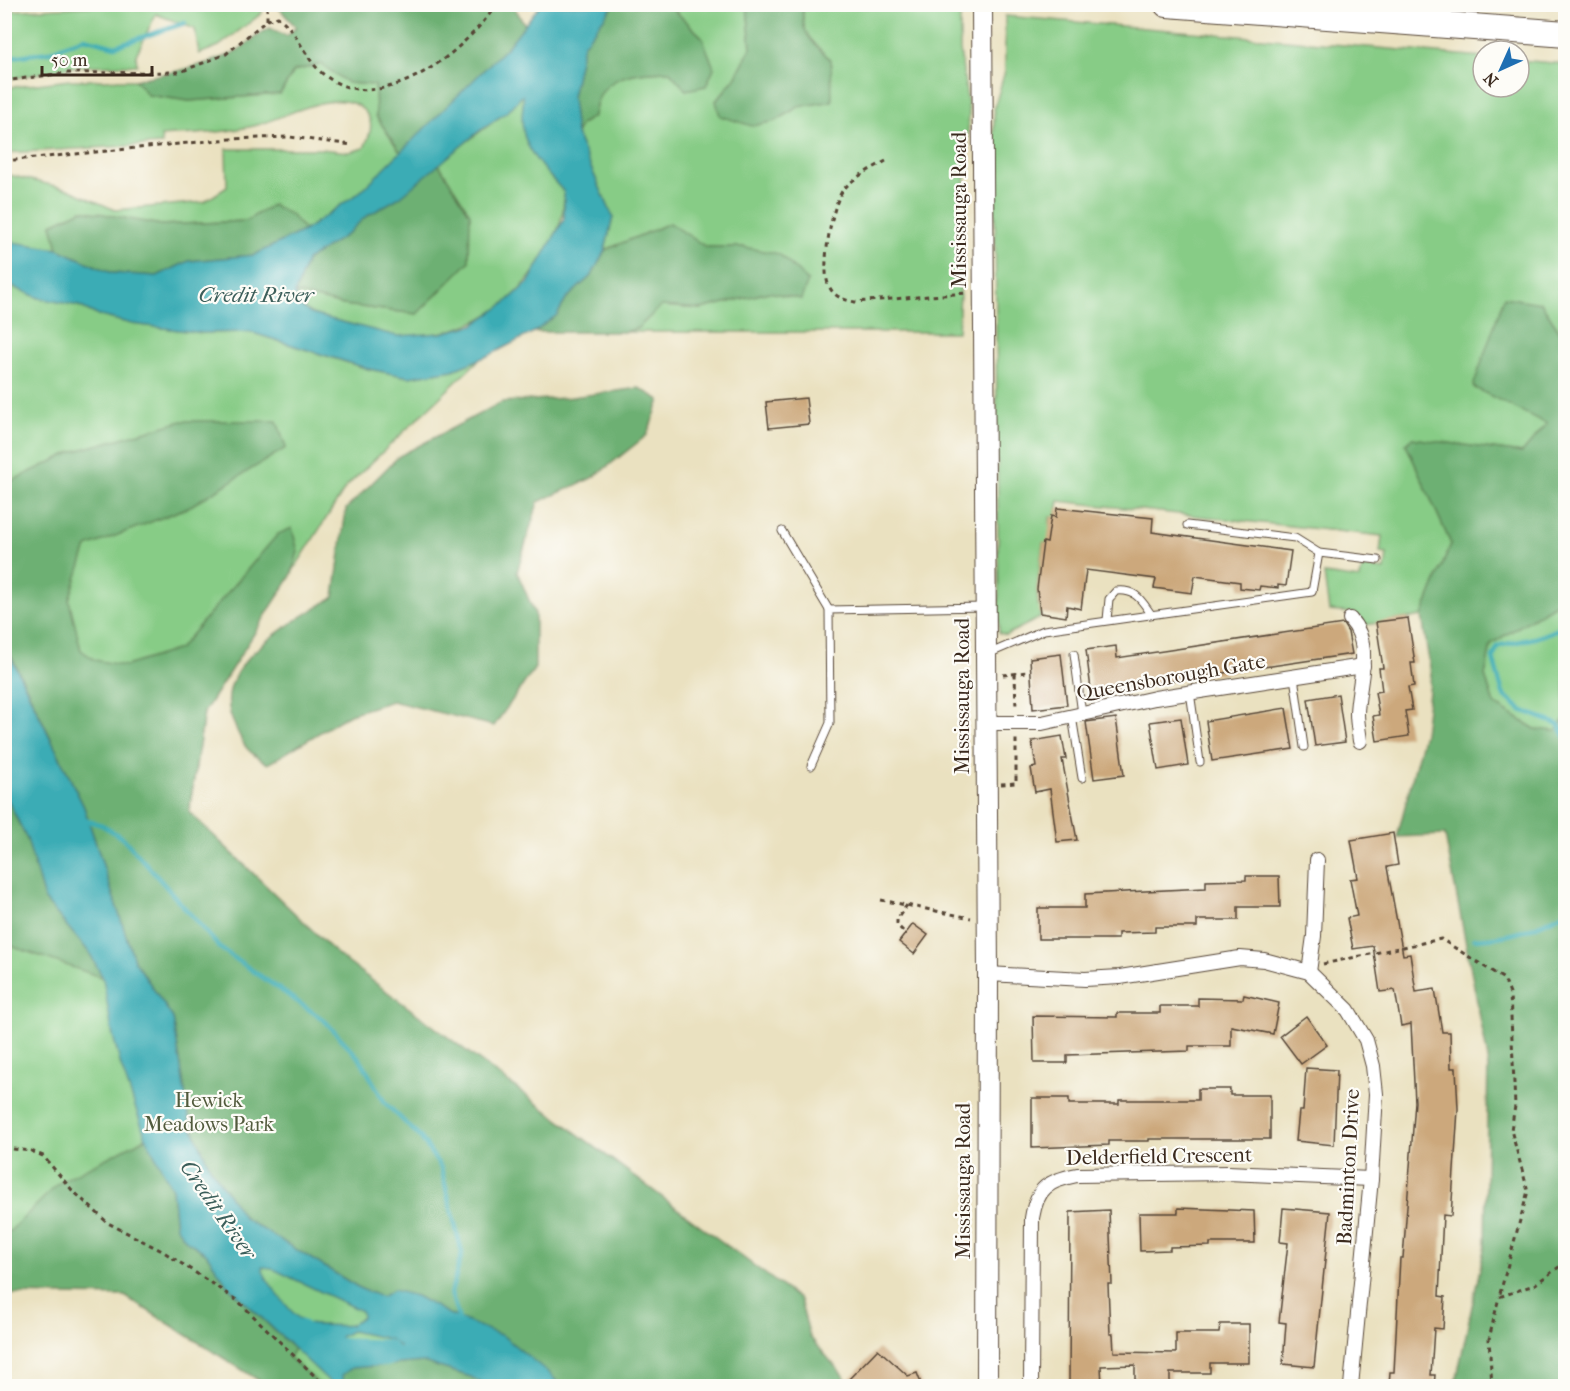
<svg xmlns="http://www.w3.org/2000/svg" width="1570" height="1391" viewBox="0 0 1570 1391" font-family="'IM FELL French Canon',serif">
  <rect width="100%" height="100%" fill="#fdfcf7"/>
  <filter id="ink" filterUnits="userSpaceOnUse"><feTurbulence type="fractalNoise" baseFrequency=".0167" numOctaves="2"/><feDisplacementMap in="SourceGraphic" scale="12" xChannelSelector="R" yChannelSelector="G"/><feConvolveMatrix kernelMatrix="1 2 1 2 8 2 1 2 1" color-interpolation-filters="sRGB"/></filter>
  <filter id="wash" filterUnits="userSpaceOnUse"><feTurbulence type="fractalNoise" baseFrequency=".008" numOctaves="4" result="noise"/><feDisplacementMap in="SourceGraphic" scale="24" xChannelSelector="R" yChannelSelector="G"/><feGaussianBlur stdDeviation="1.35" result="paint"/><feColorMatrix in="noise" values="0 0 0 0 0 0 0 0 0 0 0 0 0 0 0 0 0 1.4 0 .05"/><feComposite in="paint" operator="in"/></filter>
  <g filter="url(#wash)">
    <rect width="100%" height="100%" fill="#eae1c0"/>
    <g fill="#87cc86" stroke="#617b52" stroke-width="1.5">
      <path d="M 114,5 L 263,4 L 263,5 L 262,13 L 219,46 L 199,54 L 195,29 L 156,14 L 136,55 L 137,65 L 77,66 L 5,80 L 5,11 Z"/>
      <path d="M 669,5 L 747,5 L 751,48 L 735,78 L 716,101 L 776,121 L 798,107 L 831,60 C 813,43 798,32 804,5 L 960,11 L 960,50 L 969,113 L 958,332 L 625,332 L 638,328 L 661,306 L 701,309 L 769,292 L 800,299 L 744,247 L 706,247 L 670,223 L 605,250 L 613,217 L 576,134 L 581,124 L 594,116 C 598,74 634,72 669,71 L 686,90 L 702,37 Z"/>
      <path d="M 1005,16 L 1483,57 L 1483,87 L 1519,87 L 1519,60 L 1565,64 L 1565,339 L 1541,303 L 1547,424 L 1522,453 L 1412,438 L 1406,444 L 1451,544 L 1422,616 L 1365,625 L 1354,613 L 1329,611 L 1324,574 L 1360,579 L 1362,567 L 1385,570 L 1387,554 L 1380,553 L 1382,536 L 1059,501 L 1056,517 L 1050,517 L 1050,543 L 1043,543 L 1037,589 L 1038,605 L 1041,606 L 1040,618 L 1006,635 L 999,633 L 994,109 L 1005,71 Z"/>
      <path d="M 321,64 L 348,83 L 375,85 L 376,116 L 401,153 L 361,191 L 305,230 L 290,214 L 272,205 L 246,221 L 161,225 L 82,210 L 52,224 L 58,249 L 5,241 L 5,174 L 68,189 L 115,210 L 204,202 L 227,187 L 226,149 L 321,149 L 349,152 L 364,148 C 369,137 375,124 366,113 C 342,82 283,119 254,126 C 224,133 191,134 161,136 L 162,144 L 5,153 L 5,88 L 70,80 L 135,80 L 148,95 L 189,101 L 280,94 L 294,71 Z"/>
      <path d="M 524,94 C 519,143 533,158 564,192 C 564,224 557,232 541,260 C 511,313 460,337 400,336 C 382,336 363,327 346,323 C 323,317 303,318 295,293 L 344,305 L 417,314 L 470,214 L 438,163 L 508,111 Z"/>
      <path d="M 11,286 L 39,298 L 79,306 L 97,315 L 132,324 L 203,333 L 250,332 L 368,369 L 409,377 L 453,370 L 480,359 L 346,487 L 204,712 L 189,812 L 338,955 L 761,1386 L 268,1386 L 125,1296 L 5,1249 L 4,289 Z"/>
      <path d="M 1565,598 L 1565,718 L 1556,732 L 1535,729 L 1494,704 L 1485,676 L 1491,644 Z"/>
    </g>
    <g fill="#6db073" stroke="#546d48" stroke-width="1.5">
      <path d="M 747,4 L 804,5 C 798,32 813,43 831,60 L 832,101 L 798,107 L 776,121 L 752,126 L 720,116 L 716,101 L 735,78 L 751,48 Z"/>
      <path d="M 276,5 L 513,5 L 525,25 L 508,46 L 401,153 L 376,116 L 375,85 L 348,83 L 321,64 L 294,71 L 280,94 L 189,101 L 148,95 L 135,80 C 167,73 201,67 231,54 C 245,47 256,35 270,28 L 287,36 L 296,27 Z"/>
      <path d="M 614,5 L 669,5 L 702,37 L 714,68 L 706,86 L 686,90 L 669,71 C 634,72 598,74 594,116 L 581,124 L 576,134 L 572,97 L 583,45 Z"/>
      <path d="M 438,163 L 470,214 L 469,262 L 417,314 L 344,305 L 295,293 L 307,260 L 346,235 L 365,217 L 400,197 Z"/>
      <path d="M 272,205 L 290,214 L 305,230 L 254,255 L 189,261 L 157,276 L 111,273 L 58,249 L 52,224 L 82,210 L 161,225 L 246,221 Z"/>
      <path d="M 670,223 L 706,247 L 744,247 L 779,254 L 808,281 L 801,299 L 769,292 L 701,309 L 661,306 L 638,328 L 625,332 L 534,332 L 557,315 L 567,298 L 592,275 L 605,250 Z"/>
      <path d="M 1504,297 L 1541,303 L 1565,339 L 1565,598 L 1491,644 L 1485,676 L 1494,704 L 1535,729 L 1556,731 L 1565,718 L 1565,1386 L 1455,1386 L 1485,1245 L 1488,1059 L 1445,835 L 1397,837 L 1424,733 L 1431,674 L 1422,616 L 1451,544 L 1406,444 L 1412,438 L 1522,453 L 1547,424 L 1473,387 Z"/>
      <path d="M 639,388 L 660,400 L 647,435 L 594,477 L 538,502 L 517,572 L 535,614 L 535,668 L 494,726 L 392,701 L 350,714 L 268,764 C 246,751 244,747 234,724 C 206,665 293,623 334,597 L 346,509 L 399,456 L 502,402 L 565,398 Z"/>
      <path d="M 182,421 L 277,421 L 286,448 L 189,507 L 87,547 L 69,600 L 81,650 L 95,660 L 126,666 L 179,649 L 278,534 L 292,528 L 298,552 L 291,576 L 204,712 L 189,812 L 338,955 L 800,1300 L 810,1337 L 852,1386 L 561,1386 L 549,1373 L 416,1296 L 382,1297 L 361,1289 L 244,1218 L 210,1167 L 190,1123 L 173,1018 L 134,960 L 84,807 L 5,643 L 5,484 L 72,452 Z"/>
      <path d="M 4,794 L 27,839 L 44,899 L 89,952 L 103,978 L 5,944 Z"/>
      <path d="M 146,1138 L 172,1189 L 176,1227 L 187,1241 L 206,1253 L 228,1286 L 294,1349 L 289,1357 L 321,1386 L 268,1386 L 125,1296 L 5,1294 L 4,1232 L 9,1232 L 61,1181 Z"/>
      <path d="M 423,1362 L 471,1377 L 487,1386 L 345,1386 L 342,1375 L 352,1368 Z"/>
    </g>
    <g fill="#3bacb5" stroke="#3b6b6a" stroke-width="1.5" fill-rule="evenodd">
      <path d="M 540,5 L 614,5 L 583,45 L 572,97 L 576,134 L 613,217 L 605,250 L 592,275 L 567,298 L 557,315 L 534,332 L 490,355 L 453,370 L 409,377 L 369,369 L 250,332 L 203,333 L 132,324 L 97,315 L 79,306 L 39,298 L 11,286 L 5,289 L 5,241 L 58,249 L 111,273 L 157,276 L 189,261 L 254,255 L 305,230 L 361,191 L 508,46 ZM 523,95 C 524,102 522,111 522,119 C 522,151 545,170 564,192 L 564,219 L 528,283 L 504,304 L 473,325 L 441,333 L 397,336 L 311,314 L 299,305 L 295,293 L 307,260 L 346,235 L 365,217 L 400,197 L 478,132 L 508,111 Z"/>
      <path d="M 4,643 L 84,807 L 134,960 L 173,1018 L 190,1123 L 210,1167 L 244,1218 L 361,1289 L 382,1297 L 393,1290 L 416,1296 L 449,1314 L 503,1336 L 549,1373 L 561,1386 L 487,1386 L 471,1377 L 423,1362 L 352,1368 L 342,1375 L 345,1386 L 334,1386 L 228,1286 L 206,1253 L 187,1241 L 176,1227 L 172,1189 L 146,1138 L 121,1066 L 112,1032 L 103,978 L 89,952 L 44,899 L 27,839 L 5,794 ZM 262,1267 L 271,1268 L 361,1311 L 362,1317 C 358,1320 354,1323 350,1325 C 347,1326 311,1325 308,1324 C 296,1321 264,1279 262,1267 ZM 351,1331 L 389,1339 L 399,1346 L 385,1349 L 365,1347 L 363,1350 C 346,1350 343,1357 325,1353 L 341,1341 L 340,1337 Z"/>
    </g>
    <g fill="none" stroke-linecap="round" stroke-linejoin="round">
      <g stroke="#3bacb5" stroke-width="4.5">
        <path d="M 4,58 L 49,52 L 84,38 L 115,46 L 185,23"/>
        <path d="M 1566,626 L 1535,638 L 1498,646 L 1493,658 L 1503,694 L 1521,710 L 1559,725 L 1566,737"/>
        <path d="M 85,820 L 102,825 L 124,839 L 220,948 L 324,1020 L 360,1059 L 385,1103 L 421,1138 L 441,1168 L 462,1253 L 451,1293 L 460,1323"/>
        <path d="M 1474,939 C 1513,937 1531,930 1566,912"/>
      </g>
      <path stroke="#3bacb5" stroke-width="27" d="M 299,1333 C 315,1357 360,1351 386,1353"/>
    </g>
    <g id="blocks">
      <g fill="#cca87c">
        <path d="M 806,398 L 809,424 L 769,428 L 766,402 Z"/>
        <path d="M 1057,508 L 1153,518 L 1152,532 L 1291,551 L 1286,586 L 1278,585 L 1278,588 L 1260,586 L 1259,590 L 1240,588 L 1240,582 L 1195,576 L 1192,593 L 1154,588 L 1156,579 L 1086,570 L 1081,609 L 1067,606 L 1066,617 L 1040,613 L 1037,589 L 1043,542 L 1047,543 L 1051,516 L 1056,517 Z"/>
        <path d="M 1408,618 L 1415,663 L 1411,663 L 1414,686 L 1408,687 L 1412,710 L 1405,711 L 1409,736 L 1377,741 L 1373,716 L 1379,715 L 1375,692 L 1382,691 L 1379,668 L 1383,668 L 1376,622 Z"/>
        <path d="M 1343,624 L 1348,632 L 1352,654 L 1122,688 L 1122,693 L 1092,697 L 1086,650 L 1116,646 L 1117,658 Z"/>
        <path d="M 1061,654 L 1067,705 L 1033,709 L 1030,658 Z"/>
        <path d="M 1338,694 L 1345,742 L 1315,746 L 1308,699 Z"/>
        <path d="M 1286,708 L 1293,749 L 1212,761 L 1206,721 Z"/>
        <path d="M 1116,718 L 1124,775 L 1094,779 L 1086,722 Z"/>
        <path d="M 1181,718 L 1188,765 L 1158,770 L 1150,722 Z"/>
        <path d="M 1062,736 L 1066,759 L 1062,759 L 1077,840 L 1057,842 L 1050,789 L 1035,792 L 1031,768 L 1036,767 L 1032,741 Z"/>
        <path d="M 1393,833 L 1398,865 L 1387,867 L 1403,955 L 1410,954 L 1416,992 L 1435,989 L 1442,1032 L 1450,1032 L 1451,1068 L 1456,1068 L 1458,1109 L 1451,1216 L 1443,1215 L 1439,1296 L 1445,1297 L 1443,1329 L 1434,1328 L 1431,1375 L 1435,1375 L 1434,1386 L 1389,1386 L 1390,1372 L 1394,1372 L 1400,1258 L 1403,1258 L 1415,1102 L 1411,1024 L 1401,1026 L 1395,990 L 1380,992 L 1373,946 L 1353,949 L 1347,918 L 1357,916 L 1350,879 L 1358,878 L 1351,840 Z"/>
        <path d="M 1246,876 L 1279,876 L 1280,907 L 1238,907 L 1238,920 L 1197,920 L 1197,927 L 1155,927 L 1155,932 L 1118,933 L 1118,939 L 1038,939 L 1038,908 L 1085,908 L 1085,894 L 1206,888 L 1206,881 L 1246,880 Z"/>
        <path d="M 913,924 L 928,935 L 914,954 L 899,942 Z"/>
        <path d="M 1244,995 L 1279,1003 L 1273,1034 L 1231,1026 L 1231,1046 L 1189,1046 L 1189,1051 L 1067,1055 L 1067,1063 L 1034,1063 L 1033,1016 L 1117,1017 L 1117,1013 L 1160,1013 L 1160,1006 L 1198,1006 L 1198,998 L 1243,999 Z"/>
        <path d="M 1306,1016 L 1327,1045 L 1301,1064 L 1280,1036 Z"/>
        <path d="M 1306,1068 L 1337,1070 L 1334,1145 L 1296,1141 L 1299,1111 L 1303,1111 Z"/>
        <path d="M 1198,1089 L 1230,1089 L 1230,1095 L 1270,1095 L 1270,1139 L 1149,1139 L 1149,1141 L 1109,1141 L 1109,1145 L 1032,1148 L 1032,1098 L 1069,1098 L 1069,1104 L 1119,1104 L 1119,1100 L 1198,1100 Z"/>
        <path d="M 1178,1208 L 1254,1211 L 1255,1243 L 1210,1243 L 1210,1246 L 1170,1247 L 1170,1250 L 1140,1251 L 1139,1213 L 1178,1213 Z"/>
        <path d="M 1283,1208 L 1330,1212 L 1314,1367 L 1283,1364 L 1286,1323 L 1279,1322 L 1288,1243 L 1280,1242 Z"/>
        <path d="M 1109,1210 L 1112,1284 L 1108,1284 L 1110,1334 L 1113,1334 L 1114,1352 L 1176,1353 L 1176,1333 L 1219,1333 L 1220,1324 L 1249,1324 L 1249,1363 L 1210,1363 L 1210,1373 L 1170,1373 L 1170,1385 L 1135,1385 L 1135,1365 L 1101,1366 L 1102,1386 L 1069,1386 L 1070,1212 Z"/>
        <path d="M 878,1349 L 908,1376 L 917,1373 L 922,1386 L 856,1386 L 849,1379 Z"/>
      </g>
    </g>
  </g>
  <g filter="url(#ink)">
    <use href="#blocks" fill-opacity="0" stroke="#554536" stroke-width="1.5"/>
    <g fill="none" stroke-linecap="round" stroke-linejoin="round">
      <g stroke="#554536" stroke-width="9">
        <g id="service">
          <path d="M 1187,525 L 1295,538 L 1319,553 L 1378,560"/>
          <path d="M 782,531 L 829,610"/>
          <path d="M 1107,620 L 1109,599 L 1116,591 C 1136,589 1141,600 1151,614"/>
          <path d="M 988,654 L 1044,630 L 1312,592 L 1319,553"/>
          <path d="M 1074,654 L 1082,714"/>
          <path d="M 1294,677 L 1304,747"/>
          <path d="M 1190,692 L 1200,762"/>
          <path d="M 1072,716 L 1082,778"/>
          <path d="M 811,766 L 830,723 L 829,610 L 984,607"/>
        </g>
      </g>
      <g stroke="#554536" stroke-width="16">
        <g id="minor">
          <path d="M 1350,619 C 1374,645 1358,682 1357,713 C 1357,723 1359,732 1360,741"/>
          <path d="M 986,723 L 1042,723 L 1155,698 L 1363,666"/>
          <path d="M 1309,972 L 1314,936 L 1317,860"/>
          <path d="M 988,974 L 1085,979 L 1120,977 L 1240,958 L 1264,960 L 1309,972 L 1348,1010 L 1366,1040 L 1373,1066 L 1376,1094 L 1371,1179 L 1351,1386"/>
          <path d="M 1031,1386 L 1032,1218 C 1037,1187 1048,1181 1077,1175 L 1228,1173 L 1371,1179"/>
        </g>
      </g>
      <g stroke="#554536" stroke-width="22">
        <path id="secondary" d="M 982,4 L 988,974 L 987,1386"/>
      </g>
      <g stroke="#554536" stroke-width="28">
        <path id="motorway" d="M 1167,4 L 1566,34"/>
      </g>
      <g stroke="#554536" stroke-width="3" stroke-dasharray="4.5 4.5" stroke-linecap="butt">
        <path d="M 267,20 L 267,4"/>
        <path d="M 4,81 L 65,73 L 180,72 L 226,54 L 267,20 L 278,17 C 298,31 304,58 323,74 C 381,121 464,52 497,4"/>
        <path d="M 4,161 L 230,139 L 290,137 L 353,145"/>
        <path d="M 886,161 C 871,169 854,177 843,190 C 832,204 820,269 829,286 C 834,297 844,300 855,302 L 967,293"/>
        <path d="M 1015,673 L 1016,710"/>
        <path d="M 1003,675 L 1028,672"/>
        <path d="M 1001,784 L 1016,783 L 1016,735"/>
        <path d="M 881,900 L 971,918"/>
        <path d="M 903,931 L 897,925 L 897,919 L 907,905"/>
        <path d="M 1323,964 L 1441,939 L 1504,979 L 1510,994 L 1515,1106 L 1511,1130 L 1528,1191 L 1499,1297 L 1534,1285 L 1566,1262"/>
        <path d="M 4,1148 L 31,1151 L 43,1156 L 72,1190 L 108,1223 L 164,1252 L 238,1301 L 325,1386"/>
        <path d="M 1492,1386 L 1489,1339 L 1499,1297"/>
      </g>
      <use href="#service" stroke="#fff" stroke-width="7"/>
      <use href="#minor" stroke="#fff" stroke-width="14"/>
      <use href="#secondary" stroke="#fff" stroke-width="20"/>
      <use href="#motorway" stroke="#fff" stroke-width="26"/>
    </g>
  </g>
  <g text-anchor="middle" stroke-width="4.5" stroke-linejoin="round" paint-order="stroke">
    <g font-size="21" fill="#3b2a1e" stroke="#fdfcf7">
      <text transform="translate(959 210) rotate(-90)" y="7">Mississauga Road</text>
      <text transform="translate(1171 677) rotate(-10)" y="7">Queensborough Gate</text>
      <text transform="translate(962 696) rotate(-90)" y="7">Mississauga Road</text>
      <text transform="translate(1159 1156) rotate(-1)" y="7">Delderfield Crescent</text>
      <text transform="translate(1348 1167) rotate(-87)" y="7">Badminton Drive</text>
      <text transform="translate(963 1181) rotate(-90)" y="7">Mississauga Road</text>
    </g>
    <g font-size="21" fill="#525b3d" stroke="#fdfcf7">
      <text x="209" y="1107">Hewick<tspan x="209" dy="24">Meadows Park</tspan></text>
    </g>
    <g font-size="22" font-style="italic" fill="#3b5e5a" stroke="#fdfcf7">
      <text x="256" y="302">Credit River</text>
      <text transform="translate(219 1209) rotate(55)" y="8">Credit River</text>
    </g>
  </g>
  <rect width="1570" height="1391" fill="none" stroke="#fdfcf7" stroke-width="24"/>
  <g transform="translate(1501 69) rotate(225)"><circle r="28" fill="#fdfcf7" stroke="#afa8a0" stroke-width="1.5"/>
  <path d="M0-4.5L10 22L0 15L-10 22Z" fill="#1f6fb2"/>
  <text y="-9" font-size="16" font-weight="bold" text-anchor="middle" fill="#3b2a1e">N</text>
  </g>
  <path d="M42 66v9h110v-9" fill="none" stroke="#3b2a1e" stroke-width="3"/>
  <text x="51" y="66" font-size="18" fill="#3b2a1e" stroke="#fdfcf7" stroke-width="4.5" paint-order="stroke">50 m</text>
</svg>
